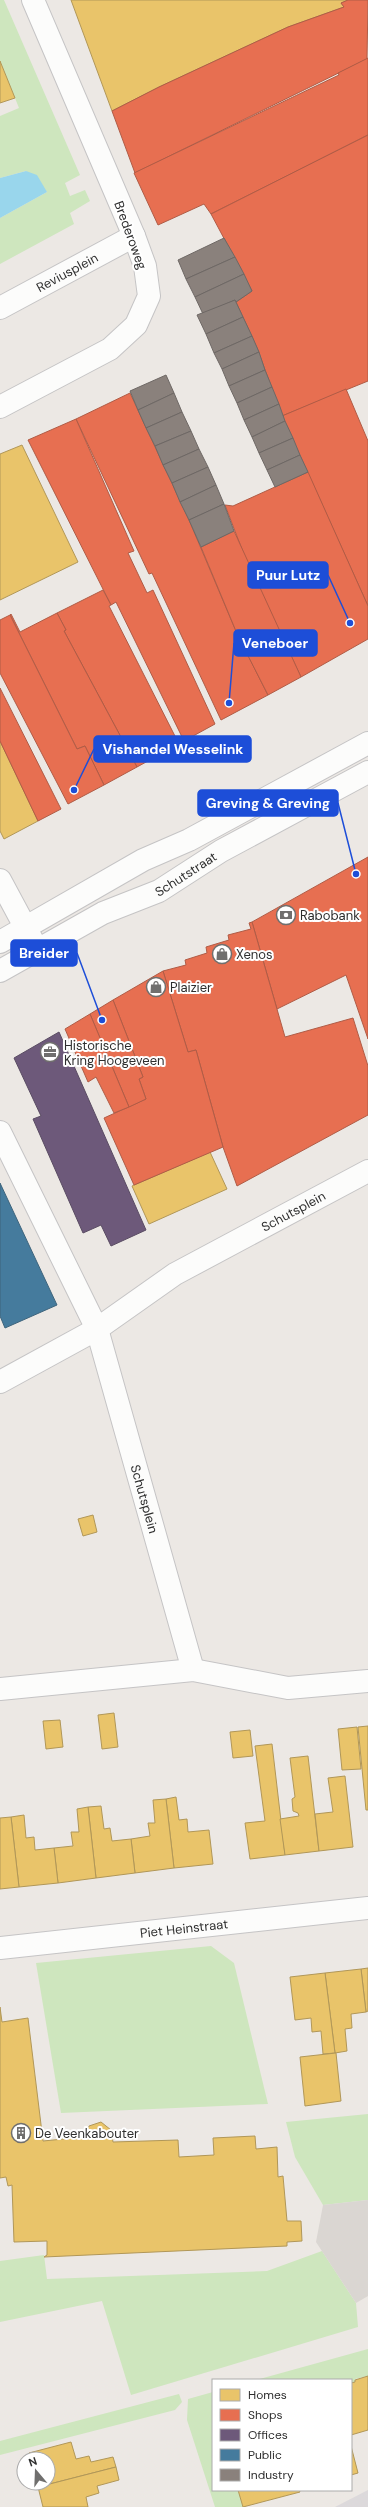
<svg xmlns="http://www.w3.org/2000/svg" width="368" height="2507" viewBox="0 0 368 2507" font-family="'DM Sans',sans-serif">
  <rect width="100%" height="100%" fill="#ece8e4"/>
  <path fill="#dcd9db" d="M 368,2490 L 368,2507 L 335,2507 Z"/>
  <g fill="#cee6be">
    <path d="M 0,0 L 4,0 L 80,175 L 65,183 L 70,196 L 85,190 L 90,201 L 70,213 L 74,224 L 0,264 L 0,218 L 47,192 L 26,171 L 0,178 L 0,116 L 19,108 L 0,61 Z"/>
    <path d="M 211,1946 L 234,1963 L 268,2104 L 61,2113 L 36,1963 Z"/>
    <path d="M 368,2114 L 368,2200 L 323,2205 L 295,2157 L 286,2122 Z"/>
    <path d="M 322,2251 L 356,2303 L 358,2327 L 131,2395 L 102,2301 L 0,2322 L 0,2261 L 44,2255 L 47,2279 L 267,2271 Z"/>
    <path d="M 368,2349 L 368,2376 L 355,2379 L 355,2382 L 351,2383 L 351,2380 L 256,2380 Z"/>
    <path d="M 213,2392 L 213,2490 L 238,2490 L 243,2507 L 215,2507 L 187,2420 L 188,2399 Z"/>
    <path d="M 179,2394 L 182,2402 L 175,2410 L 0,2455 L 0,2441 Z"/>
  </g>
  <path fill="#dad6d2" d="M 368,2200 L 368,2296 L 356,2303 L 316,2242 L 323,2205 Z"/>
  <path fill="#99d6ec" d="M 26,171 L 37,175 L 47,192 L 0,218 L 0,178 Z"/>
  <g fill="#e9c46a" stroke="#b19758">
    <path d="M 71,0 L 348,0 L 341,3 L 344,7 L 288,27 L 159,87 L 112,111 Z"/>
    <path d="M 0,61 L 15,98 L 0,103 Z"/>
    <path d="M 22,445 L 78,562 L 0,600 L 0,454 Z"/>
    <path d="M 0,741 L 38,821 L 4,839 L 0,831 Z"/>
    <path d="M 210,1152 L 227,1189 L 149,1224 L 132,1186 Z"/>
    <path d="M 93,1515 L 97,1532 L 83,1536 L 78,1519 Z"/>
    <path d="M 114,1713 L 118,1747 L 102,1749 L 98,1715 Z"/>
    <path d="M 60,1720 L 63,1747 L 46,1749 L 43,1721 Z"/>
    <path d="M 368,1726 L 368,1810 L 366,1810 L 358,1727 Z"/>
    <path d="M 357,1727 L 361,1769 L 342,1770 L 338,1729 Z"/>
    <path d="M 250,1730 L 253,1756 L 233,1758 L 230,1732 Z"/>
    <path d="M 272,1744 L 285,1855 L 250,1859 L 245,1823 L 265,1821 L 255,1746 Z"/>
    <path d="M 308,1756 L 319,1851 L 285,1855 L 280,1819 L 299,1816 L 298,1813 L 293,1811 L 292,1799 L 295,1797 L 290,1758 Z"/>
    <path d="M 345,1776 L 353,1847 L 319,1851 L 315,1814 L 333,1812 L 328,1778 Z"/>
    <path d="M 176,1797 L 179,1820 L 187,1819 L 188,1832 L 209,1830 L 213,1864 L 174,1868 L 166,1799 Z"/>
    <path d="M 166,1799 L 174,1868 L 135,1873 L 131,1839 L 150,1836 L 148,1823 L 155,1823 L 153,1800 Z"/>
    <path d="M 101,1806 L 104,1829 L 110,1828 L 112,1841 L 131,1839 L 135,1873 L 96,1878 L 88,1807 Z"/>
    <path d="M 88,1807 L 96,1878 L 58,1883 L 54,1848 L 73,1846 L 71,1832 L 79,1832 L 77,1809 Z"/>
    <path d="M 24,1815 L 26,1838 L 34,1837 L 35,1850 L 54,1848 L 58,1883 L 19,1887 L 11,1817 Z"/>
    <path d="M 11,1817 L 19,1887 L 0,1889 L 0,1818 Z"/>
    <path d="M 368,1968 L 368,2011 L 366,2012 L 361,1969 Z"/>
    <path d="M 361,1969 L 366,2012 L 351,2014 L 352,2028 L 345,2029 L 347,2051 L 335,2053 L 325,1973 Z"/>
    <path d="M 325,1973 L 335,2053 L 323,2054 L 321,2031 L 312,2032 L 311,2018 L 295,2020 L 290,1977 Z"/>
    <path d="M 0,2007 L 2,2022 L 28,2018 L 43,2141 L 84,2137 L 89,2126 L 101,2122 L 111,2130 L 113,2142 L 178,2140 L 179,2157 L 214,2155 L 213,2138 L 255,2136 L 256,2149 L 277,2147 L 278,2177 L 283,2176 L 287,2221 L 301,2221 L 302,2241 L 287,2242 L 287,2246 L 44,2257 L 47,2255 L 47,2241 L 14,2242 L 12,2185 L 8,2186 L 6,2177 L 0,2178 Z"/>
    <path d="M 336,2053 L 341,2101 L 305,2106 L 300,2057 Z"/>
    <path d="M 368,2376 L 368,2430 L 351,2435 L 351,2383 L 355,2382 L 355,2380 Z"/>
    <path d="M 71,2442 L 76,2459 L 89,2456 L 91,2462 L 113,2457 L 116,2467 L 38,2487 L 36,2483 L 48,2483 L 48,2459 L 30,2459 L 29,2453 Z"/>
    <path d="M 351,2446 L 358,2473 L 351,2475 Z"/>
    <path d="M 116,2467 L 119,2480 L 97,2486 L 99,2493 L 86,2497 L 88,2507 L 43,2507 L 38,2487 Z"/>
    <path d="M 238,2490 L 299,2490 L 300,2492 L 243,2507 Z"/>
  </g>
  <g fill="#e76f51" stroke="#b05c46">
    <path d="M 348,0 L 368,0 L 367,59 L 135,173 L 112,111 L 159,87 L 288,27 L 344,7 L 341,3 Z"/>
    <path d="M 368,58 L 368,135 L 211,214 L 204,204 L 158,225 L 134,173 L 339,75 L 338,73 Z"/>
    <path d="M 368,135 L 368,381 L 282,416 L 257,348 L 236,302 L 252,291 L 211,214 Z"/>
    <path d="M 346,389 L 368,441 L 368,606 L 282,416 Z"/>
    <path d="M 130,393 L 189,520 L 238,636 L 268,695 L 221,720 L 152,573 L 149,574 L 76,419 Z"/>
    <path d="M 76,419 L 134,551 L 128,553 L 147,593 L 153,590 L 215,724 L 184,741 L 116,602 L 111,605 L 28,440 Z"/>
    <path d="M 308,472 L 368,606 L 368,639 L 301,677 L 248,565 L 225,505 L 233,506 Z"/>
    <path d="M 234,531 L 301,677 L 268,695 L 238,636 L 201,547 Z"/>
    <path d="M 103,590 L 111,605 L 109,606 L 179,744 L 137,767 L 64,631 L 66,630 L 57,613 Z"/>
    <path d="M 57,613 L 66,630 L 64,631 L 137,767 L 104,785 L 85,746 L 77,749 L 10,615 L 11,614 L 20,632 Z"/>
    <path d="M 10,615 L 77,749 L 85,746 L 104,785 L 68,804 L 0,673 L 0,620 Z"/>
    <path d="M 0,688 L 61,809 L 38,821 L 0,741 Z"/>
    <path d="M 368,857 L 368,1039 L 346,975 L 277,1009 L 252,922 Z"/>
    <path d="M 252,922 L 285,1037 L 353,1018 L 368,1066 L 368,1115 L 237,1186 L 223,1147 L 196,1050 L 188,1052 L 163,971 L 186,965 L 185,960 L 207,953 L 206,947 L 229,940 L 228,935 L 251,929 L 249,923 Z"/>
    <path d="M 163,971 L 188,1052 L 196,1050 L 223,1147 L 134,1185 L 104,1118 L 146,1099 L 139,1079 L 143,1077 L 113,1000 Z"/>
    <path d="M 113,1000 L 143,1077 L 139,1079 L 146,1099 L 129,1107 L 90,1014 Z"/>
    <path d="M 90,1014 L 129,1107 L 114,1113 L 96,1077 L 88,1082 L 65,1029 Z"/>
  </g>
  <path fill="#6d597a" stroke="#5a4c63" d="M 59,1032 L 146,1230 L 111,1246 L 101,1225 L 83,1233 L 33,1119 L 41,1116 L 14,1058 Z"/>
  <path fill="#457b9d" stroke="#3e647c" d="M 0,1183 L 57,1305 L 5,1328 L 0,1316 Z"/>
  <g fill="#8a817c" stroke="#6e6865">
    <path d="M 224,238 L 235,257 L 186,279 L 178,260 Z"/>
    <path d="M 235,257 L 244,274 L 195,297 L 186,279 Z"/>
    <path d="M 244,274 L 252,291 L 236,302 L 235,300 L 203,314 L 195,297 Z"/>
    <path d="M 235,300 L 243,317 L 206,334 L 197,315 Z"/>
    <path d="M 243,317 L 252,336 L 214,353 L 206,334 Z"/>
    <path d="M 252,336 L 259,352 L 222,369 L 214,353 Z"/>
    <path d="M 259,352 L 265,370 L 229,386 L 222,369 Z"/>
    <path d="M 265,370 L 272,387 L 237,403 L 229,386 Z"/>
    <path d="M 166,375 L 174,393 L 138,410 L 130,391 Z"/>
    <path d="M 272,387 L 279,404 L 244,420 L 237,403 Z"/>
    <path d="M 174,393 L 182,412 L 146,428 L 138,410 Z"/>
    <path d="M 279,404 L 285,421 L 252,437 L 244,420 Z"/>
    <path d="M 182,412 L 191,431 L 155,446 L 146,428 Z"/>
    <path d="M 285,421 L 293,438 L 259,453 L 252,437 Z"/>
    <path d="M 191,431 L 199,449 L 163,465 L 155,446 Z"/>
    <path d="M 293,438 L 300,455 L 267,470 L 259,453 Z"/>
    <path d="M 199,449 L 208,467 L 172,483 L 163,465 Z"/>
    <path d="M 300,455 L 308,472 L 275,487 L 267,470 Z"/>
    <path d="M 208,467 L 216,485 L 180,502 L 172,483 Z"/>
    <path d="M 216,485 L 224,504 L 189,520 L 180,502 Z"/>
    <path d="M 224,504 L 234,531 L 201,547 L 189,520 Z"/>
  </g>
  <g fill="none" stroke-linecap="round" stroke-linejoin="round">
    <g stroke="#c5c4c5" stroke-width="24">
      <g id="street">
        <path id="s1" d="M 0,308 L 134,236"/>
        <path d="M 0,407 L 110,349 L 136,325 L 149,296 L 145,266 L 134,236 L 33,0"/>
        <path d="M 0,880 L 37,949"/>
        <path id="s2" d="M 0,1132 L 97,1329 L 175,1274 L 368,1171"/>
        <path id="s3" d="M 0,1382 L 97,1329 L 193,1670"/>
        <path d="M 0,1689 L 193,1670 L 288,1688 L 368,1681"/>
        <path id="s4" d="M 0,1948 L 368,1908"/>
      </g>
    </g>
    <g stroke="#c5c4c5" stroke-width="24">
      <g id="secondary">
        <path d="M 0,942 L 143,860 L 189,840 L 368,743"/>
        <path id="s5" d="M 0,971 L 103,913 L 159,891 L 221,851 L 368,772"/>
      </g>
    </g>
    <use href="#street" stroke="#fcfcfb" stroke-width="22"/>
    <use href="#secondary" stroke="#fcfcfb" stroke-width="22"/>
  </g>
  <defs>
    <g id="bank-ring" transform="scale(1)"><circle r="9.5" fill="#fff" stroke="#706f6e" stroke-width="1.5"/><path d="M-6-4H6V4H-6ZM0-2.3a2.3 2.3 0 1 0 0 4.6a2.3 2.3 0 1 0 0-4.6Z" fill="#706f6e"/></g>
    <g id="shop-ring" transform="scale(1)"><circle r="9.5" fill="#fff" stroke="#706f6e" stroke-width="1.5"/><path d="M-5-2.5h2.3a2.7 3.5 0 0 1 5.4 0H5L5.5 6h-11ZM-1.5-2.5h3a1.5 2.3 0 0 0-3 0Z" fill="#706f6e"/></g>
    <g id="office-ring" transform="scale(1)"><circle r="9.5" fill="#fff" stroke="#706f6e" stroke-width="1.5"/><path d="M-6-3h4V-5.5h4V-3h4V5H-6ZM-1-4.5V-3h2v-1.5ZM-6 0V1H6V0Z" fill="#706f6e"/></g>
    <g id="building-ring" transform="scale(1)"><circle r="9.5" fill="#fff" stroke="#706f6e" stroke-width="1.5"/><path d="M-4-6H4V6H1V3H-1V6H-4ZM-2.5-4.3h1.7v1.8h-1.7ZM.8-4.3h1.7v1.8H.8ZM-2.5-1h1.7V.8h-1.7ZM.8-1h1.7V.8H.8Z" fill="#706f6e"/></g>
  </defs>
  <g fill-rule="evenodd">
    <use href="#bank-ring" x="286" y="915"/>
    <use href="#shop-ring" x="222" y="954"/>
    <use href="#shop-ring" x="156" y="987"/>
    <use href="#office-ring" x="50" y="1052"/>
    <use href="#building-ring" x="21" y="2133"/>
  </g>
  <g text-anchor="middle" stroke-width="4" stroke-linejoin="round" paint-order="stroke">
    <g font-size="13" fill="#2e2e2e" stroke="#fff">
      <text transform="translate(131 235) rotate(70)" y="5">Brederoweg</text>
      <text dy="5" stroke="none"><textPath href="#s1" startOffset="76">Reviusplein</textPath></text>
      <text dy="5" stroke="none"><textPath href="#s5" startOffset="210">Schutstraat</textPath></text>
      <text dy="5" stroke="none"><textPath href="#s2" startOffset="449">Schutsplein</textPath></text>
      <text dy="5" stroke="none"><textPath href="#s3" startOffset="287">Schutsplein</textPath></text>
      <text dy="5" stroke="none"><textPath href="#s4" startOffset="185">Piet Heinstraat</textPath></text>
    </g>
    <g font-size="13" fill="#2e2e2e" stroke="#fff" text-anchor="start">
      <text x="300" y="920">Rabobank</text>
      <text x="236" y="959">Xenos</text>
      <text x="170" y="992">Plaizier</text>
      <text x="64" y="1050">Historische<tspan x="64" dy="15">Kring Hoogeveen</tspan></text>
      <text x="35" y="2138">De Veenkabouter</text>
    </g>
  </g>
  <path fill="none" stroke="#1d4ed8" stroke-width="1.5" d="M350 623L328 575M229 703L234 643M74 790L94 749M356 874L338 803M102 1020L77 953"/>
  <g fill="#1d4ed8" stroke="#fff" stroke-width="1.5">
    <circle cx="350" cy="623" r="4"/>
    <circle cx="229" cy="703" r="4"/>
    <circle cx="74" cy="790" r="4"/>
    <circle cx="356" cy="874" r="4"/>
    <circle cx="102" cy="1020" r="4"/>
  </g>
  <g fill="#1d4ed8" stroke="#1d4ed8" stroke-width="1.5">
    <rect x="248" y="562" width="80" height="26" rx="4"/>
    <rect x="234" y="630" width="83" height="26" rx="4"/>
    <rect x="94" y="736" width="157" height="26" rx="4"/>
    <rect x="198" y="790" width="140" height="26" rx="4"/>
    <rect x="11" y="940" width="66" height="26" rx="4"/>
  </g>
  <g font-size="14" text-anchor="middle" font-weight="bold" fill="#fff">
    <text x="288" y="580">Puur Lutz</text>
    <text x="275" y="648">Veneboer</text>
    <text x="173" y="754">Vishandel Wesselink</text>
    <text x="268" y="808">Greving &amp; Greving</text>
    <text x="44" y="958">Breider</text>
  </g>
  <rect x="212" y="2379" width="140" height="112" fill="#ffffff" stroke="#ababab"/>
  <rect x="220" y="2389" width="20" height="12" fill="#e9c46a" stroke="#ababab"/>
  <text x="248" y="2399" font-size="12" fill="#2e2e2e">Homes</text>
  <rect x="220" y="2409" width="20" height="12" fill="#e76f51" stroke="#ababab"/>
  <text x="248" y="2419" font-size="12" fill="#2e2e2e">Shops</text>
  <rect x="220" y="2429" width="20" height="12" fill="#6d597a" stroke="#ababab"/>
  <text x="248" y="2439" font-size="12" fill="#2e2e2e">Offices</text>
  <rect x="220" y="2449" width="20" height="12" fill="#457b9d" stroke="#ababab"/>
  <text x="248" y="2459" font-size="12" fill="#2e2e2e">Public</text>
  <rect x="220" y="2469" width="20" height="12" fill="#8a817c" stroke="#ababab"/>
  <text x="248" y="2479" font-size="12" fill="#2e2e2e">Industry</text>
  <g transform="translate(36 2471) rotate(341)"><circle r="19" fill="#ffffff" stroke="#ababab"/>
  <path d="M0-3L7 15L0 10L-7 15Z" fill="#706f6e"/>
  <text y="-6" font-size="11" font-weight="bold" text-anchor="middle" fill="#2e2e2e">N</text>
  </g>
</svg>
